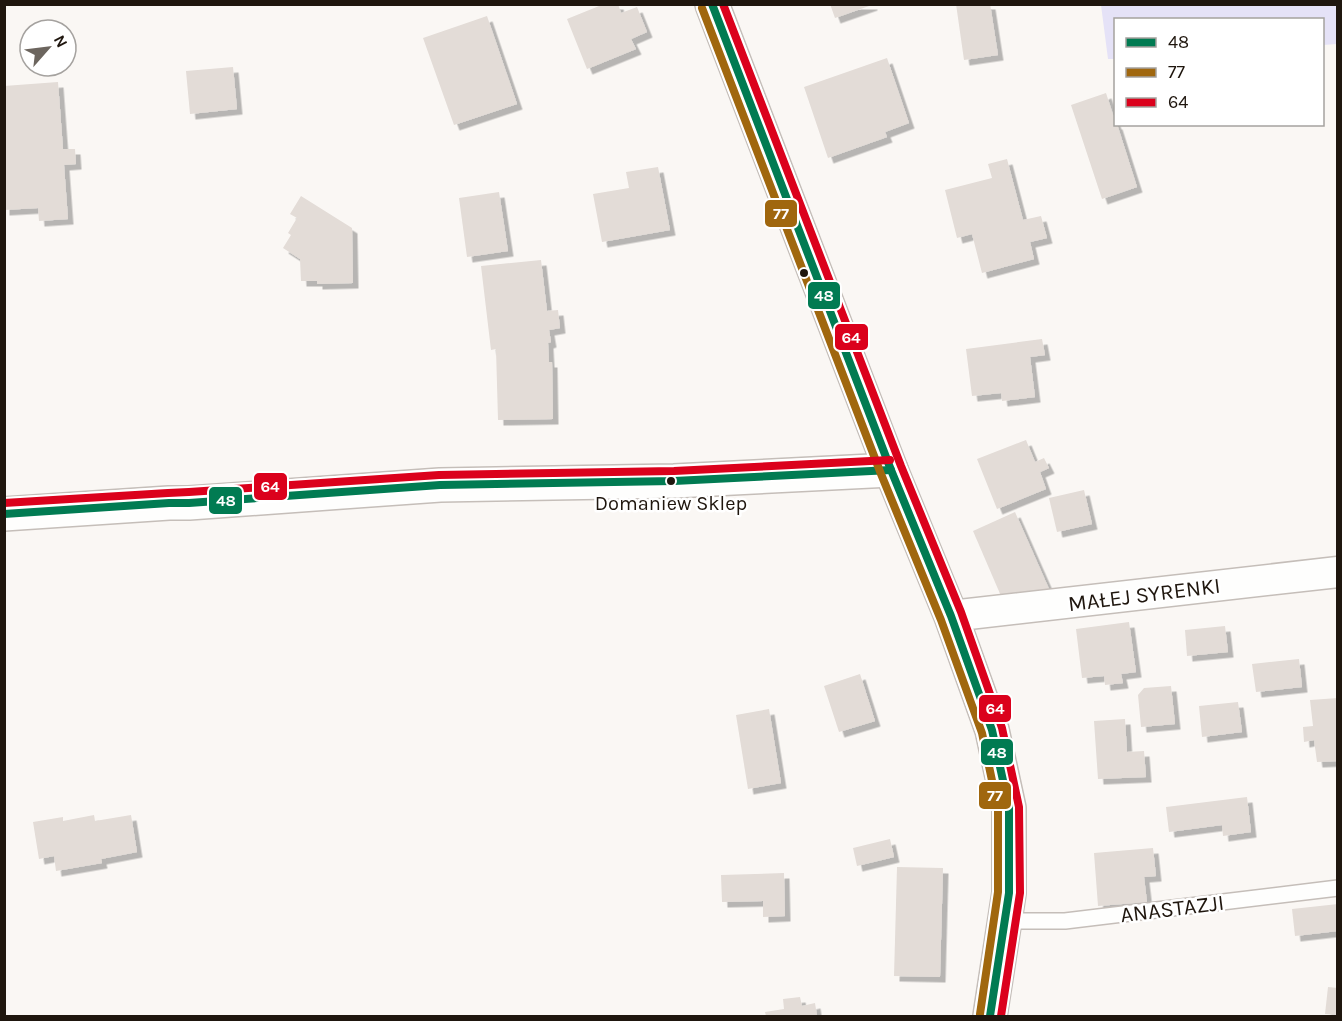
<svg xmlns="http://www.w3.org/2000/svg" width="1342" height="1021" viewBox="0 0 1342 1021" font-family="Karla,sans-serif">
  <defs>
    <filter id="shadow"><feDropShadow dx="5.5" dy="5.5" stdDeviation="0" flood-color="#0004"/></filter>
  </defs>
  <rect width="100%" height="100%" fill="#faf7f4"/>
  <path fill="#e5e2f7" d="M 1101,5 L 1337,5 L 1337,44 L 1323,45 L 1322,20 L 1116,20 L 1115,59 L 1108,59 Z"/>
  <g fill="#e3dcd7" filter="url(#shadow)">
    <path d="M 604,4 L 618,4 L 621,13 L 637,7 L 647,32 L 631,39 L 636,49 L 587,69 L 567,19 Z"/>
    <path d="M 830,4 L 872,4 L 872,5 L 835,18 Z"/>
    <path d="M 956,4 L 990,4 L 998,55 L 964,60 Z"/>
    <path d="M 487,16 L 517,104 L 454,125 L 423,38 Z"/>
    <path d="M 887,58 L 909,123 L 885,132 L 887,137 L 828,158 L 804,87 Z"/>
    <path d="M 233,67 L 237,109 L 190,114 L 186,71 Z"/>
    <path d="M 58,82 L 63,149 L 75,149 L 76,164 L 64,165 L 68,219 L 39,221 L 38,208 L 4,210 L 4,86 Z"/>
    <path d="M 1106,93 L 1116,124 L 1117,124 L 1137,187 L 1102,199 L 1071,105 Z"/>
    <path d="M 1007,159 L 1023,220 L 1041,216 L 1047,238 L 1030,242 L 1034,259 L 982,273 L 972,234 L 957,238 L 945,190 L 992,178 L 988,164 Z"/>
    <path d="M 658,167 L 670,230 L 602,242 L 593,194 L 629,188 L 626,172 Z"/>
    <path d="M 499,192 L 508,251 L 467,257 L 459,198 Z"/>
    <path d="M 301,196 L 352,228 L 353,283 L 317,284 L 317,281 L 301,281 L 300,259 L 283,248 L 291,235 L 288,233 L 297,218 L 290,214 Z"/>
    <path d="M 541,260 L 547,311 L 558,310 L 560,328 L 549,330 L 551,342 L 548,343 L 549,362 L 552,362 L 553,419 L 498,420 L 496,349 L 491,350 L 481,266 Z"/>
    <path d="M 1042,339 L 1045,355 L 1030,357 L 1035,397 L 1002,401 L 1001,393 L 972,396 L 966,349 Z"/>
    <path d="M 1026,440 L 1035,462 L 1044,458 L 1049,468 L 1040,472 L 1046,489 L 997,509 L 977,459 Z"/>
    <path d="M 1084,490 L 1092,524 L 1057,532 L 1049,498 Z"/>
    <path d="M 1015,512 L 1049,589 L 1001,596 L 973,531 Z"/>
    <path d="M 1129,622 L 1136,672 L 1121,674 L 1123,683 L 1105,685 L 1104,676 L 1082,678 L 1076,629 Z"/>
    <path d="M 1225,626 L 1228,652 L 1187,656 L 1185,630 Z"/>
    <path d="M 1299,659 L 1302,687 L 1256,692 L 1252,664 Z"/>
    <path d="M 860,674 L 875,721 L 839,732 L 824,686 Z"/>
    <path d="M 1171,686 L 1175,724 L 1141,727 L 1138,695 L 1144,688 Z"/>
    <path d="M 1338,698 L 1338,761 L 1317,762 L 1314,740 L 1304,742 L 1303,727 L 1313,726 L 1310,700 Z"/>
    <path d="M 1238,702 L 1242,732 L 1202,737 L 1199,706 Z"/>
    <path d="M 769,709 L 781,783 L 748,789 L 736,715 Z"/>
    <path d="M 1125,719 L 1127,752 L 1144,751 L 1146,777 L 1098,779 L 1094,721 Z"/>
    <path d="M 1247,797 L 1251,832 L 1223,836 L 1222,825 L 1169,832 L 1166,807 Z"/>
    <path d="M 94,815 L 95,821 L 131,815 L 137,852 L 101,859 L 102,863 L 56,871 L 54,856 L 39,859 L 33,822 L 63,817 L 63,821 Z"/>
    <path d="M 890,839 L 894,857 L 857,866 L 853,848 Z"/>
    <path d="M 1153,848 L 1156,876 L 1144,877 L 1147,902 L 1098,906 L 1094,853 Z"/>
    <path d="M 897,867 L 943,868 L 940,977 L 894,976 Z"/>
    <path d="M 784,873 L 785,916 L 763,917 L 763,901 L 722,902 L 721,875 Z"/>
    <path d="M 1338,904 L 1338,931 L 1295,936 L 1292,909 Z"/>
    <path d="M 1328,987 L 1338,988 L 1338,1015 L 1325,1014 Z"/>
    <path d="M 800,997 L 802,1006 L 815,1003 L 817,1016 L 766,1016 L 765,1012 L 784,1009 L 783,999 Z"/>
  </g>
  <g fill="none" stroke-linecap="round" stroke-linejoin="round">
    <g stroke="#c5beb9" stroke-width="18">
      <path id="lane" d="M 1006,921 L 1065,921 L 1338,888"/>
    </g>
    <g stroke="#c5beb9" stroke-width="33">
      <path id="street" d="M 951,616 L 1338,572"/>
    </g>
    <g stroke="#c5beb9" stroke-width="36">
      <g id="secondary">
        <path d="M 712,4 L 891,470 L 951,616 L 992,730 L 1009,808 L 1009,893 L 990,1016"/>
        <path d="M 4,514 L 169,503 L 189,503 L 440,485 L 674,481 L 891,470"/>
      </g>
    </g>
    <use href="#lane" stroke="#fefefd" stroke-width="15"/>
    <use href="#street" stroke="#fefefd" stroke-width="30"/>
    <use href="#secondary" stroke="#fefefd" stroke-width="33"/>
    <g stroke="#fff" stroke-width="12">
      <g id="bus-1">
        <path d="M 712,4 L 891,470 L 951,616 L 992,730 L 1009,808 L 1009,893 L 990,1016"/>
        <path d="M 4,514 L 169,503 L 189,503 L 440,485 L 674,481 L 891,470"/>
      </g>
    </g>
    <g stroke="#fff" stroke-width="12">
      <path id="bus-2" d="M 702,8 L 881,474 L 941,620 L 982,733 L 998,809 L 998,892 L 980,1014"/>
    </g>
    <g stroke="#fff" stroke-width="12">
      <g id="bus-3">
        <path d="M 723,4 L 901,466 L 961,612 L 1002,728 L 1019,807 L 1020,893 L 1001,1016"/>
        <path d="M 4,503 L 168,493 L 189,492 L 439,475 L 674,471 L 890,460"/>
      </g>
    </g>
    <use href="#bus-1" stroke="#017b52" stroke-width="8"/>
    <use href="#bus-2" stroke="#a0670e" stroke-width="8"/>
    <use href="#bus-3" stroke="#db011c" stroke-width="8"/>
  </g>
  <g fill="#1f160e" stroke="#fff" stroke-width="2">
    <circle cx="804" cy="273" r="5"/>
    <circle cx="671" cy="481" r="5"/>
  </g>
  <g text-anchor="middle" stroke-width="5" stroke-linejoin="round" paint-order="stroke">
    <g font-size="20" fill="#1f160e" stroke="#fff">
      <text x="671" y="510">Domaniew Sklep</text>
    </g>
    <g font-size="22" fill="#1f160e" stroke="#fff">
      <text transform="translate(1144 594) rotate(-7)" y="8">MAŁEJ SYRENKI</text>
      <text transform="translate(1172 908) rotate(-7)" y="8">ANASTAZJI</text>
    </g>
  </g>
  <g stroke="#fff" stroke-width="2">
    <rect x="764" y="199" width="34" height="29" rx="6" fill="#a0670e"/>
    <rect x="807" y="281" width="34" height="29" rx="6" fill="#017b52"/>
    <rect x="834" y="323" width="35" height="28" rx="6" fill="#db011c"/>
    <rect x="253" y="472" width="35" height="29" rx="6" fill="#db011c"/>
    <rect x="208" y="486" width="35" height="29" rx="6" fill="#017b52"/>
    <rect x="978" y="694" width="34" height="29" rx="6" fill="#db011c"/>
    <rect x="980" y="738" width="34" height="28" rx="6" fill="#017b52"/>
    <rect x="978" y="781" width="34" height="29" rx="6" fill="#a0670e"/>
  </g>
  <g font-size="16" text-anchor="middle" font-weight="bold" fill="#fff">
    <text x="781" y="219">77</text>
    <text x="824" y="301">48</text>
    <text x="851" y="343">64</text>
    <text x="270" y="492">64</text>
    <text x="226" y="506">48</text>
    <text x="995" y="714">64</text>
    <text x="997" y="758">48</text>
    <text x="995" y="801">77</text>
  </g>
  <rect width="1342" height="1021" fill="none" stroke="#1f160e" stroke-width="12"/>
  <rect x="1114" y="18" width="210" height="108" fill="#ffffff" stroke="#a5a29f" stroke-width="1.5"/>
  <rect x="1126" y="38" width="30" height="9" fill="#017b52" stroke="#a5a29f" stroke-width="1.5"/>
  <text x="1168" y="48" font-size="18" fill="#1f160e">48</text>
  <rect x="1126" y="68" width="30" height="9" fill="#a0670e" stroke="#a5a29f" stroke-width="1.5"/>
  <text x="1168" y="78" font-size="18" fill="#1f160e">77</text>
  <rect x="1126" y="98" width="30" height="9" fill="#db011c" stroke="#a5a29f" stroke-width="1.5"/>
  <text x="1168" y="108" font-size="18" fill="#1f160e">64</text>
  <g transform="translate(48 48) rotate(62)"><circle r="28" fill="#ffffff" stroke="#a5a29f" stroke-width="1.5"/>
  <path d="M0-4.5L10 22L0 15L-10 22Z" fill="#6c655e"/>
  <text y="-9" font-size="16" font-weight="bold" text-anchor="middle" fill="#1f160e">N</text>
  </g>
</svg>
